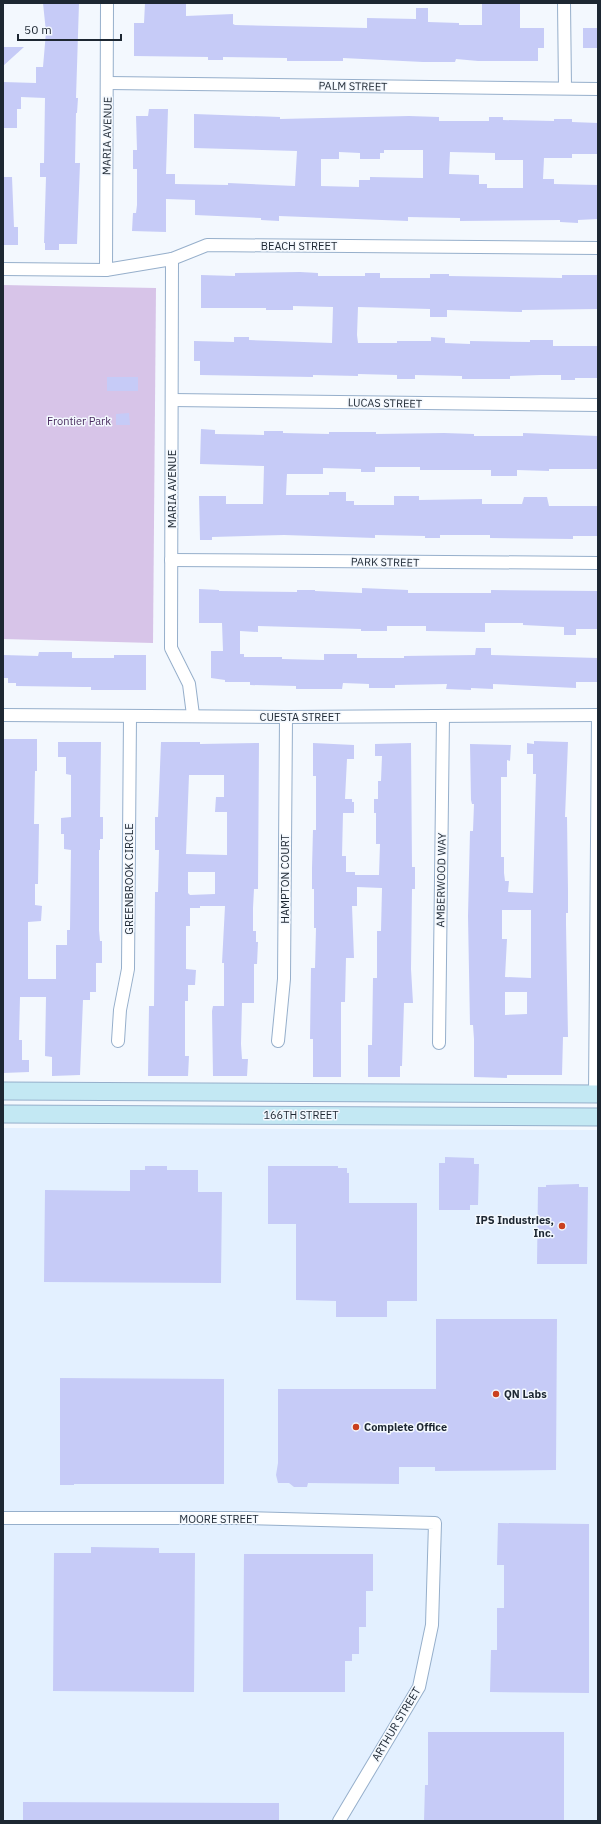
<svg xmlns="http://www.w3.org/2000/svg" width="601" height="1824" viewBox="0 0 601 1824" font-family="'IBM Plex Sans',sans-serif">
  <rect width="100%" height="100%" fill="#f3f8fe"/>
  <path fill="#e3f0ff" d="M 3,1128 L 598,1130 L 598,1821 L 3,1821 Z"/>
  <path fill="#d7c4e8" d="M 3,285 L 156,288 L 153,643 L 3,639 Z"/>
  <g fill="#c6cbf7" fill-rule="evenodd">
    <path d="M 43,3 L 79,3 L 76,98 L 78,98 L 77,113 L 76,113 L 75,163 L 80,163 L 77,244 L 59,244 L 59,250 L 45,250 L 45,243 L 44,243 L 46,177 L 40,177 L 40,163 L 44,163 L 45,98 L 21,97 L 21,109 L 17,109 L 17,128 L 3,128 L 3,82 L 36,83 L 36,67 L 43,67 L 46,32 Z"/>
    <path d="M 145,3 L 186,3 L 186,16 L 233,14 L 233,24 L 235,25 L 367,28 L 367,18 L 416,19 L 416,8 L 428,8 L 428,22 L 459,23 L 459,25 L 482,25 L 482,3 L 520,3 L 520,28 L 544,28 L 544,48 L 538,48 L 538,61 L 478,61 L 456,59 L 455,62 L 423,62 L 343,58 L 343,61 L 287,61 L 287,58 L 223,57 L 223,60 L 208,60 L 208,57 L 134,56 L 134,23 L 144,23 Z"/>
    <rect x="583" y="28" width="15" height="20"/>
    <path d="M 3,47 L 24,47 L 3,66 Z"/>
    <path d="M 149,109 L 168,109 L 166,174 L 175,174 L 175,184 L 228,185 L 228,183 L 295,186 L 297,151 L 194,148 L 194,114 L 280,117 L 280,119 L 409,116 L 439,117 L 439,121 L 489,121 L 489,117 L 503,117 L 503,120 L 554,121 L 554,119 L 572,119 L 572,122 L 598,123 L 598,154 L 572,154 L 572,158 L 544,158 L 543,179 L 554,179 L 554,184 L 598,185 L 598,219 L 578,220 L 578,223 L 560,222 L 560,220 L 460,221 L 460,218 L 408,217 L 408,221 L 279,216 L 279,221 L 261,220 L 261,218 L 195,215 L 195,200 L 166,199 L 166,232 L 132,231 L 133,213 L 136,213 L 137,205 L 137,169 L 133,169 L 133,150 L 137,150 L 136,116 L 148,116 ZM 384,150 L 423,150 L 423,178 L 370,177 L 370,180 L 359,180 L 359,187 L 321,186 L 321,159 L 339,159 L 339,152 L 360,153 L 360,159 L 380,159 L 380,153 L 384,153 ZM 450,152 L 495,153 L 495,160 L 523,160 L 523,188 L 487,188 L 487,184 L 479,184 L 479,175 L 449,174 Z"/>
    <path d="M 3,177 L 12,177 L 14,227 L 18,227 L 18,245 L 3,245 Z"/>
    <path d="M 300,272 L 318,273 L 318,276 L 365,276 L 365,273 L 380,273 L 380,278 L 430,278 L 430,274 L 449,274 L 449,276 L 562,278 L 562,275 L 598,275 L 598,309 L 522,310 L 522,312 L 447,310 L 447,317 L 430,317 L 430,309 L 358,307 L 357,335 L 358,343 L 397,343 L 397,341 L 431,341 L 431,337 L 445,338 L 445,343 L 470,344 L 470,341 L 530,342 L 530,340 L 553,340 L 553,346 L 598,346 L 598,378 L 575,378 L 575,380 L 561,380 L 561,375 L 541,375 L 510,376 L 510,379 L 462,379 L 462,376 L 415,375 L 415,379 L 397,379 L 397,375 L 358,374 L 358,376 L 313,375 L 313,377 L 200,375 L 200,361 L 194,361 L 194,341 L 234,342 L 234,337 L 249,337 L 249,340 L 332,343 L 333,307 L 293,306 L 293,310 L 266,310 L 266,308 L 201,308 L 201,275 L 235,276 L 235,273 Z"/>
    <rect x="107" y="377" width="31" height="14"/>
    <path d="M 129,413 L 130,425 L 116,425 L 116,414 Z"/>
    <path d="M 201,429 L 215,430 L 215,434 L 264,435 L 264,431 L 283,431 L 283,433 L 329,434 L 329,432 L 376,432 L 376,434 L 444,433 L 474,434 L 474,436 L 523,436 L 523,433 L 598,436 L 598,469 L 549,469 L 549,471 L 517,470 L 517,476 L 491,476 L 491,470 L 420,470 L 420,467 L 375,467 L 375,472 L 361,472 L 361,469 L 323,468 L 323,474 L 287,474 L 286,495 L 329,495 L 329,492 L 346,492 L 346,501 L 354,501 L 354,505 L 394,505 L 394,496 L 419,496 L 419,500 L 482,499 L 482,504 L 522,504 L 524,497 L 547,497 L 549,506 L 598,506 L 598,536 L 573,536 L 573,539 L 490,538 L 490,535 L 440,535 L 440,538 L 425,538 L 425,536 L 375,535 L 375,538 L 284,535 L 212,537 L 212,540 L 200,540 L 199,496 L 226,496 L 226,504 L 263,504 L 264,466 L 200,464 Z"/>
    <path d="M 362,588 L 408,590 L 408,593 L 491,593 L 491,590 L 598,591 L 598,629 L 576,629 L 576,635 L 564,635 L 564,627 L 523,625 L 523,623 L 485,623 L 485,632 L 426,631 L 426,626 L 387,626 L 387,631 L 361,631 L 361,629 L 258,626 L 258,632 L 240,631 L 240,654 L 244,654 L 244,657 L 282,657 L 282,659 L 324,660 L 324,654 L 357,654 L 357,658 L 404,658 L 404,656 L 475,655 L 476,648 L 491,648 L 491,655 L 598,658 L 598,682 L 576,682 L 576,688 L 493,684 L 493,689 L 471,688 L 471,690 L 446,689 L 447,684 L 395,685 L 395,688 L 369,688 L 369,684 L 343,683 L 342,689 L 296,689 L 296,686 L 250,685 L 250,682 L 225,682 L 225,680 L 211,678 L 211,651 L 223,651 L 222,623 L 199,623 L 199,589 L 219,590 L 219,591 L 297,592 L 297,590 L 315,590 L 315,591 L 362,593 Z"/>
    <path d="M 39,652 L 72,652 L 72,658 L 114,658 L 114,655 L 146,655 L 146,690 L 91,690 L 91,687 L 83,687 L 16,686 L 16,683 L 8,683 L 8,678 L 3,678 L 3,655 L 38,656 Z"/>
    <path d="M 3,739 L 37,739 L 37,771 L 35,771 L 34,824 L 39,824 L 38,884 L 35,884 L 35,905 L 42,906 L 41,921 L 28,922 L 28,979 L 56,979 L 56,945 L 67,945 L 67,930 L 70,930 L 71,850 L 64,849 L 64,834 L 61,834 L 61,818 L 71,817 L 71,775 L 66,774 L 66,757 L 58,757 L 58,742 L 101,742 L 100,817 L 103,817 L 103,839 L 100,839 L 100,850 L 99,850 L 99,930 L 100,941 L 102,941 L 102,963 L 96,963 L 96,992 L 90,992 L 90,1000 L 83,1000 L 80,1075 L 52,1076 L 52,1057 L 45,1056 L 46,997 L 20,997 L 19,1040 L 22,1040 L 22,1060 L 29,1060 L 29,1072 L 3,1073 L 3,814 L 4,814 Z"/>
    <path d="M 534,741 L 568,742 L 565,817 L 567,817 L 568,891 L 568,913 L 566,913 L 566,924 L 568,1037 L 563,1037 L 562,1075 L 507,1075 L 507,1078 L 474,1077 L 474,1039 L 473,1025 L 470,1025 L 468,916 L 470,831 L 473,831 L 474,804 L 472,804 L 471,800 L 470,744 L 511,745 L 510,761 L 507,760 L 507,777 L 501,777 L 501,857 L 504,857 L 504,873 L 505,881 L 509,881 L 508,892 L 533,893 L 536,774 L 533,774 L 533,754 L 527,754 L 527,743 L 534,744 ZM 502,910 L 531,910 L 531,978 L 505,977 L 507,939 L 502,939 ZM 505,992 L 527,992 L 527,1014 L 505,1015 Z"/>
    <path d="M 161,742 L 200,742 L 200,744 L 259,743 L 258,889 L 254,889 L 253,908 L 253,931 L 256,931 L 256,942 L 258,942 L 257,964 L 254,964 L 254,1003 L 242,1003 L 241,1044 L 242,1059 L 248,1059 L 247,1076 L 213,1076 L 212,1011 L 213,1006 L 224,1006 L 224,963 L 222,963 L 225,906 L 200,906 L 200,908 L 190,908 L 190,926 L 186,926 L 186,969 L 196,970 L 195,985 L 188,985 L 188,1001 L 185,1001 L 185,1056 L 189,1056 L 188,1076 L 148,1076 L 149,1006 L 154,1006 L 155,892 L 158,892 L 159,850 L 155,850 L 155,817 L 158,817 ZM 189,775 L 224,775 L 224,797 L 216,797 L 215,812 L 227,812 L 227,855 L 186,854 ZM 188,872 L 215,872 L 215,894 L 190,895 L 188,893 Z"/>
    <path d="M 313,743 L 354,745 L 354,759 L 347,759 L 345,799 L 352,799 L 352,802 L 354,802 L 354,813 L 343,813 L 342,856 L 346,856 L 346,872 L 355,872 L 355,875 L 379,875 L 380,844 L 376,844 L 376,813 L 374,813 L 374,799 L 378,799 L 378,781 L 381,781 L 382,756 L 375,756 L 375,744 L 411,743 L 412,867 L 415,867 L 415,889 L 412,889 L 411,969 L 413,1003 L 404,1003 L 402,1066 L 400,1066 L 400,1077 L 368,1077 L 368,1045 L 372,1045 L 373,978 L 377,978 L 377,931 L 381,931 L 382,888 L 357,887 L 357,906 L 352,906 L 354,958 L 346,958 L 345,1002 L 341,1002 L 341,1077 L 313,1077 L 313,1039 L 310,1039 L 311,968 L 315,968 L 316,928 L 314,928 L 314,889 L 312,889 L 312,868 L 313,830 L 316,830 L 316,776 L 313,776 Z"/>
    <path d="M 445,1157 L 474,1158 L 474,1164 L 479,1164 L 478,1205 L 470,1205 L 470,1210 L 439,1210 L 439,1163 L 445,1163 Z"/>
    <path d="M 145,1166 L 167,1166 L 167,1170 L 198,1170 L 198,1192 L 222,1192 L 221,1283 L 44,1282 L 45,1190 L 130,1191 L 130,1170 L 145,1170 Z"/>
    <path d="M 268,1166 L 338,1166 L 338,1168 L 347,1168 L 347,1173 L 349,1173 L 349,1203 L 417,1203 L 417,1301 L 387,1301 L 387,1317 L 336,1317 L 336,1301 L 296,1300 L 296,1224 L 268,1224 Z"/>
    <path d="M 579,1184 L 579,1187 L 588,1187 L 587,1264 L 537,1264 L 538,1187 L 546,1187 L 546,1185 Z"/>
    <path d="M 436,1319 L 557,1319 L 556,1470 L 435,1471 L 435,1467 L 399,1467 L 399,1484 L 308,1483 L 307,1487 L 294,1487 L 289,1483 L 278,1483 L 276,1475 L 278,1463 L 278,1389 L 436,1389 Z"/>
    <path d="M 60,1378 L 224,1379 L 224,1484 L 74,1484 L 74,1485 L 60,1485 Z"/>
    <path d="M 498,1523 L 589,1524 L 589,1693 L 490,1692 L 491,1650 L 497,1650 L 497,1608 L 504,1608 L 504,1565 L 497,1565 Z"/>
    <path d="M 91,1547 L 159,1548 L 159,1553 L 195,1553 L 194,1692 L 53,1691 L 54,1553 L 91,1553 Z"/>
    <path d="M 244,1554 L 373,1554 L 373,1591 L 366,1591 L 366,1627 L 359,1627 L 359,1654 L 352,1654 L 352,1661 L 345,1661 L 345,1692 L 243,1692 Z"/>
    <path d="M 428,1732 L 564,1732 L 564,1821 L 424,1821 L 425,1785 L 428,1785 Z"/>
    <path d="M 23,1802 L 279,1803 L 279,1821 L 23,1821 Z"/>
  </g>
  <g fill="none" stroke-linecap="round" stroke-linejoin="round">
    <g stroke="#96afcb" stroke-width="14">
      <g id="street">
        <path d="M 564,3 L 565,88"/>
        <path d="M 108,83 L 598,89"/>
        <path d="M 172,259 L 171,648 L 189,684 L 193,715"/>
        <path d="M 3,269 L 106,270 L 172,259 L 207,245 L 598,248"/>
        <path d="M 106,270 L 107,3"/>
        <path d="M 172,400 L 598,405"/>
        <path d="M 171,560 L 598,563"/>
        <path d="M 3,715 L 286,717 L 598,715"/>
        <path d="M 118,1041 L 120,1010 L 128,969 L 130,716"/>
        <path d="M 278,1041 L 284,979 L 286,717"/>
        <path d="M 439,1043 L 443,716"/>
        <path d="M 595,1094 L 598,715"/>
        <path d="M 3,1518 L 247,1518 L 435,1523 L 432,1625 L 419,1687 L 339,1821"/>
      </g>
    </g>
    <g stroke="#96afcb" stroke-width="19">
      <g id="secondary">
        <path d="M 3,1091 L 598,1094"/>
        <path d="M 3,1114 L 598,1117"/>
      </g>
    </g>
    <use href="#street" stroke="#fff" stroke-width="12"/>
    <use href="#secondary" stroke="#c3e8f3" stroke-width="17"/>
  </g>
  <g fill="#ca401f" stroke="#f3f8fe" stroke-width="1.5">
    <circle cx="562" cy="1226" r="4"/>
    <circle cx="496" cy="1394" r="4"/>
    <circle cx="356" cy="1427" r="4"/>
  </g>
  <g text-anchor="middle" stroke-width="3" stroke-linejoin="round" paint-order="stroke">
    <g font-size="11" fill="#1d2732" stroke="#f3f8fe">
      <text transform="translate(353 86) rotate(1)" y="4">PALM STREET</text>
      <text transform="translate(107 136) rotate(-89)" y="4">MARIA AVENUE</text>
      <text x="299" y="250">BEACH STREET</text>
      <text transform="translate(385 403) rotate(1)" y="4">LUCAS STREET</text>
      <text transform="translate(172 489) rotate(-90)" y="4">MARIA AVENUE</text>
      <text transform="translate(385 562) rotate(1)" y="4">PARK STREET</text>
      <text x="300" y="721">CUESTA STREET</text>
      <text transform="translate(129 879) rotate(-90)" y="4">GREENBROOK CIRCLE</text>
      <text transform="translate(285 879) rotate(-90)" y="4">HAMPTON COURT</text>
      <text transform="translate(441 880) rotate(-89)" y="4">AMBERWOOD WAY</text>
      <text x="301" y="1119">166TH STREET</text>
      <text x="219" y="1523">MOORE STREET</text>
      <text transform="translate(396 1724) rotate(-59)" y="4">ARTHUR STREET</text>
    </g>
    <g font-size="11" fill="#4a2d60" stroke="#f3f8fe">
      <text x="79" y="425">Frontier Park</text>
    </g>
    <g font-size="11" font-weight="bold" fill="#1d2732" stroke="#f3f8fe" text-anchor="start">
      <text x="554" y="1224" text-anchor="end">IPS Industries,<tspan x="554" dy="13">Inc.</tspan></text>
      <text x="504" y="1398">QN Labs</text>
      <text x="364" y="1431">Complete Office</text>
    </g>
  </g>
  <rect width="601" height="1824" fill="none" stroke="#1d2732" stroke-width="8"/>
  <path d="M18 34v6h103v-6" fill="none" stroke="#1d2732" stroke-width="2"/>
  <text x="24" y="34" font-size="12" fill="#1d2732" stroke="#f3f8fe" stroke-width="3" paint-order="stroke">50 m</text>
</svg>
